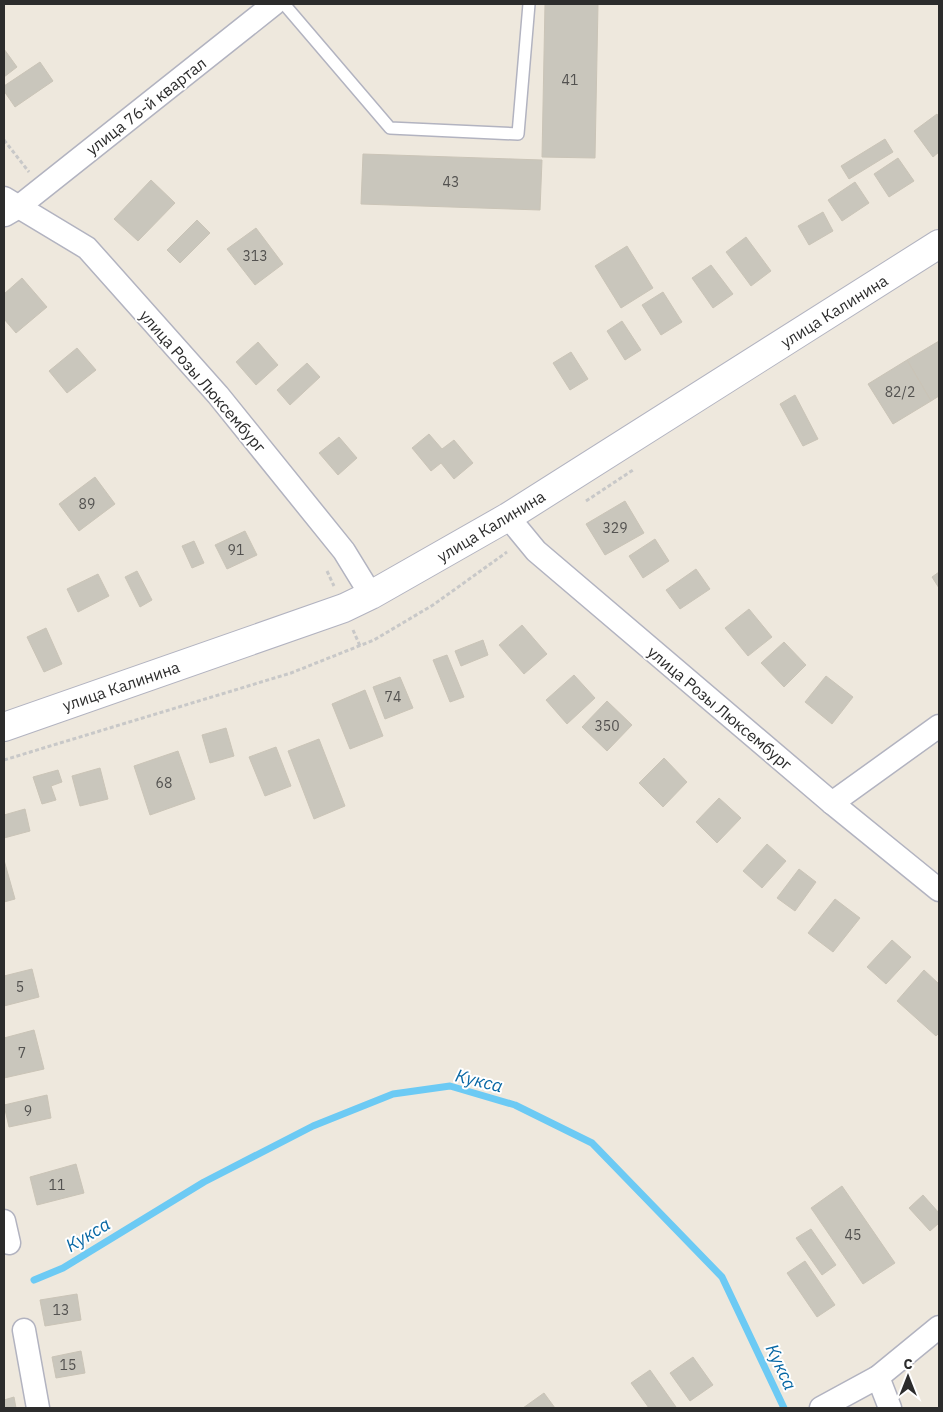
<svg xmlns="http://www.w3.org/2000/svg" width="943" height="1412" viewBox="0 0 943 1412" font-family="'IBM Plex Sans',sans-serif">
  <rect width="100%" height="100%" fill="#eee8dd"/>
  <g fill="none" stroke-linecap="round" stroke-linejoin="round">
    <path stroke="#6ccaf4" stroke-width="7" d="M 34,1280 L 63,1268 L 204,1182 L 313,1126 L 393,1094 L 450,1086 L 515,1105 L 592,1143 L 722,1277 L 784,1408"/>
  </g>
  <g fill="#c9c6bc" stroke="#cac4b7">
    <path d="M 545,4 L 598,4 L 595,158 L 542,157 Z"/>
    <path d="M 4,49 L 17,67 L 4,77 Z"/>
    <path d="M 40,62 L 53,81 L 15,107 L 4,91 L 4,86 Z"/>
    <path d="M 937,114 L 939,118 L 939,152 L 933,157 L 914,131 Z"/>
    <path d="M 885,139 L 893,152 L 849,179 L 841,166 Z"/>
    <path d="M 363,154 L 542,160 L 540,210 L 361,204 Z"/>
    <path d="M 898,158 L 914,181 L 889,197 L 874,174 Z"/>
    <path d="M 151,180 L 175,203 L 138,241 L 114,219 Z"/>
    <path d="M 855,182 L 869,203 L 842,221 L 828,200 Z"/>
    <path d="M 823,212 L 833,231 L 809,245 L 798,226 Z"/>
    <path d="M 197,220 L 210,233 L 180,263 L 167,250 Z"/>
    <path d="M 256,228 L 283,264 L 255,285 L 227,249 Z"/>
    <path d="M 746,237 L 771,271 L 751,286 L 726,252 Z"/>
    <path d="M 627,246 L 653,288 L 621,308 L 595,266 Z"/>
    <path d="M 711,265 L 733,294 L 713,308 L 692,278 Z"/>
    <path d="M 22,278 L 47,307 L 16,333 L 4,319 L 4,294 Z"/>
    <path d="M 663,292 L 682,322 L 661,335 L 642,305 Z"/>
    <path d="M 622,321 L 641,350 L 625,360 L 607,331 Z"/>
    <path d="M 939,341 L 939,396 L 931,401 L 907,360 Z"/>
    <path d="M 258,342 L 278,365 L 256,385 L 236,362 Z"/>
    <path d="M 77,348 L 96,370 L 67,393 L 49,371 Z"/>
    <path d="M 571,352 L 588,379 L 570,390 L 553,363 Z"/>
    <path d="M 907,360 L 931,401 L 893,424 L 868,384 Z"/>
    <path d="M 307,363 L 320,377 L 290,405 L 277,390 Z"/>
    <path d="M 795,395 L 818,439 L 803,446 L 780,404 Z"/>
    <path d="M 429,434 L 442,449 L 454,440 L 473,463 L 454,479 L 441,463 L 431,471 L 412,448 Z"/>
    <path d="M 339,437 L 357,458 L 338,475 L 319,453 Z"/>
    <path d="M 95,477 L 115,504 L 79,531 L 59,504 Z"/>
    <path d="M 625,501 L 644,533 L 605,555 L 586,524 Z"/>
    <path d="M 245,531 L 257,555 L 227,569 L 215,545 Z"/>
    <path d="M 655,539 L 669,561 L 643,578 L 629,556 Z"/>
    <path d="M 194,541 L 204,563 L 192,568 L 182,546 Z"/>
    <path d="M 696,569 L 710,589 L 680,609 L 666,590 Z"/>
    <path d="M 137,571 L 152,600 L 140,607 L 125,577 Z"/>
    <path d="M 939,572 L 939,588 L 932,577 Z"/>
    <path d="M 98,574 L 109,596 L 78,612 L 67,589 Z"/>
    <path d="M 749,609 L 772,637 L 748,656 L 725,628 Z"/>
    <path d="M 522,625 L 547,654 L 524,674 L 499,645 Z"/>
    <path d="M 46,628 L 62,664 L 44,672 L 27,637 Z"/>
    <path d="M 483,640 L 488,655 L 461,666 L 455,651 Z"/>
    <path d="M 784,642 L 806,665 L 784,687 L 761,663 Z"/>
    <path d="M 447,655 L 464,697 L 450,702 L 433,660 Z"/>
    <path d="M 574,675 L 595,698 L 567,724 L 546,700 Z"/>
    <path d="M 826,676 L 853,697 L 832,724 L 805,702 Z"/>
    <path d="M 400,677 L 413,708 L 385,719 L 373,687 Z"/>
    <path d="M 365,690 L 383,736 L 350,749 L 332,704 Z"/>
    <path d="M 607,701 L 632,725 L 607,751 L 582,727 Z"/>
    <path d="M 226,728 L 234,756 L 210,763 L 202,735 Z"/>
    <path d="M 319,739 L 345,806 L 314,819 L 288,751 Z"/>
    <path d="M 276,747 L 291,786 L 265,796 L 249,757 Z"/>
    <path d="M 178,751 L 195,799 L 150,815 L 134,766 Z"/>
    <path d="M 664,758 L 687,782 L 663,807 L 639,783 Z"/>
    <path d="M 100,768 L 108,799 L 80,806 L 72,776 Z"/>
    <path d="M 58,770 L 62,782 L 51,786 L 56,800 L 42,804 L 33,777 Z"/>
    <path d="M 719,798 L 741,818 L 717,843 L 696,822 Z"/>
    <path d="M 25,809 L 30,831 L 4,838 L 4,815 Z"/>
    <path d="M 767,844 L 786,861 L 762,888 L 743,871 Z"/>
    <path d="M 4,860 L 15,899 L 4,902 Z"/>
    <path d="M 799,869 L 816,882 L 795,911 L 777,898 Z"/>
    <path d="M 835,899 L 860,918 L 833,952 L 808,933 Z"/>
    <path d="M 892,940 L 911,957 L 886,984 L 867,967 Z"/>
    <path d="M 32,969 L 39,997 L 4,1006 L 4,976 Z"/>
    <path d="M 924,970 L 939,984 L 939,1033 L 936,1036 L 897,1001 Z"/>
    <path d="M 34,1030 L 44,1069 L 4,1078 L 4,1038 Z"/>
    <path d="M 47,1095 L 51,1118 L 9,1127 L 4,1105 Z"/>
    <path d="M 76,1164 L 84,1193 L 37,1205 L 30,1177 Z"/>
    <path d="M 842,1186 L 895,1263 L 863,1284 L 811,1208 Z"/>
    <path d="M 923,1195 L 939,1213 L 939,1223 L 930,1231 L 909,1208 Z"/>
    <path d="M 811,1229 L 836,1265 L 822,1275 L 796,1238 Z"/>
    <path d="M 805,1261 L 835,1305 L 817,1317 L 787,1273 Z"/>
    <path d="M 77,1294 L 81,1320 L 45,1326 L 40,1300 Z"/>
    <path d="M 81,1351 L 85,1373 L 56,1378 L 52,1357 Z"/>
    <path d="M 693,1357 L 713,1385 L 690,1401 L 670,1373 Z"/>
    <path d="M 650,1370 L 676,1407 L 674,1408 L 649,1408 L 631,1383 Z"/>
    <path d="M 544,1393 L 555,1408 L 523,1408 Z"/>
    <path d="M 14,1397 L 16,1408 L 4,1408 L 4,1400 Z"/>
  </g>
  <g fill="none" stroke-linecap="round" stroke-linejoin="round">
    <g stroke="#b2b3c0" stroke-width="14">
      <path id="service" d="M 284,4 L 390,128 L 518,134 L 529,4"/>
    </g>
    <g stroke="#b2b3c0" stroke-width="25">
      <g id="minor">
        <path d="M 4,198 L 87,248 L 218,395 L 344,551 L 371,595"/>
        <path d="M 5,215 L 17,208 L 274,4"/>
        <path d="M 508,517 L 536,551 L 832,803 L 939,890"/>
        <path d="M 832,803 L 939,726"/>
        <path d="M 4,1221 L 9,1243"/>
        <path d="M 24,1330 L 38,1408"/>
        <path d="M 878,1377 L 890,1408"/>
        <path d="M 821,1408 L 878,1377 L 939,1327"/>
      </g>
    </g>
    <g stroke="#b2b3c0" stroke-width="30">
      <path id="tertiary" d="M 4,727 L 344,608 L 371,595 L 508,517 L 939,244"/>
    </g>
    <g stroke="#c8c8c8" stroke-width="3" stroke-dasharray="4 2.5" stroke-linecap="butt">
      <path d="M 4,140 L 29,172"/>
      <path d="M 586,501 L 633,470"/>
      <path d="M 327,571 L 334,586"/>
      <path d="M 353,630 L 360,646"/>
      <path d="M 4,760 L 291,673 L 374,640 L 433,605 L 507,552"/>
    </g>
    <use href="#service" stroke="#fff" stroke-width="11"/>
    <use href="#minor" stroke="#fff" stroke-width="22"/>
    <use href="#tertiary" stroke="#fff" stroke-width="28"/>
  </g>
  <g text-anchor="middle" stroke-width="4" stroke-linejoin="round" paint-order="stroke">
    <g font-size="14" fill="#535250">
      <text x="570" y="85">41</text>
      <text x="451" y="187">43</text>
      <text x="255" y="261">313</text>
      <text x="900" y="397">82/2</text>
      <text x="87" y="509">89</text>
      <text x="615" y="533">329</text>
      <text x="236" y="555">91</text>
      <text x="393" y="702">74</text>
      <text x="607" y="731">350</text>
      <text x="164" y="788">68</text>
      <text x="20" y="992">5</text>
      <text x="22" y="1058">7</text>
      <text x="28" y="1116">9</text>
      <text x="57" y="1190">11</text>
      <text x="853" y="1240">45</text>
      <text x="61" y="1315">13</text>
      <text x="68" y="1370">15</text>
    </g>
    <g font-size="16" fill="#2c2c2c" stroke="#fff">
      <text transform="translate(146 106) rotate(-38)" y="6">улица 76-й квартал</text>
      <text transform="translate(834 311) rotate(-32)" y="6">улица Калинина</text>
      <text transform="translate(203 381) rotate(49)" y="6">улица Розы Люксембург</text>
      <text transform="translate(491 526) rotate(-31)" y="6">улица Калинина</text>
      <text transform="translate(121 686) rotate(-19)" y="6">улица Калинина</text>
      <text transform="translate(720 708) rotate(40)" y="6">улица Розы Люксембург</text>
    </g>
    <g font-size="18" font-style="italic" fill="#0767a4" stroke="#fff">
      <text transform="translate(479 1081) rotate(14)" y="6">Кукса</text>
      <text transform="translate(88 1235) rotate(-31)" y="6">Кукса</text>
      <text transform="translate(781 1367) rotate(65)" y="6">Кукса</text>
    </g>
  </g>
  <rect width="943" height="1412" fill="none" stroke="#2c2c2c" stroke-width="10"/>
  <g transform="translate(908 1377)" stroke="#ffffff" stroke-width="4" paint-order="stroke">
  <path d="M0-4L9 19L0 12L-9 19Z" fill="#2c2c2c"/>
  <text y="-8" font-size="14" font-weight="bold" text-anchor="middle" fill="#2c2c2c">С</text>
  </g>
</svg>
